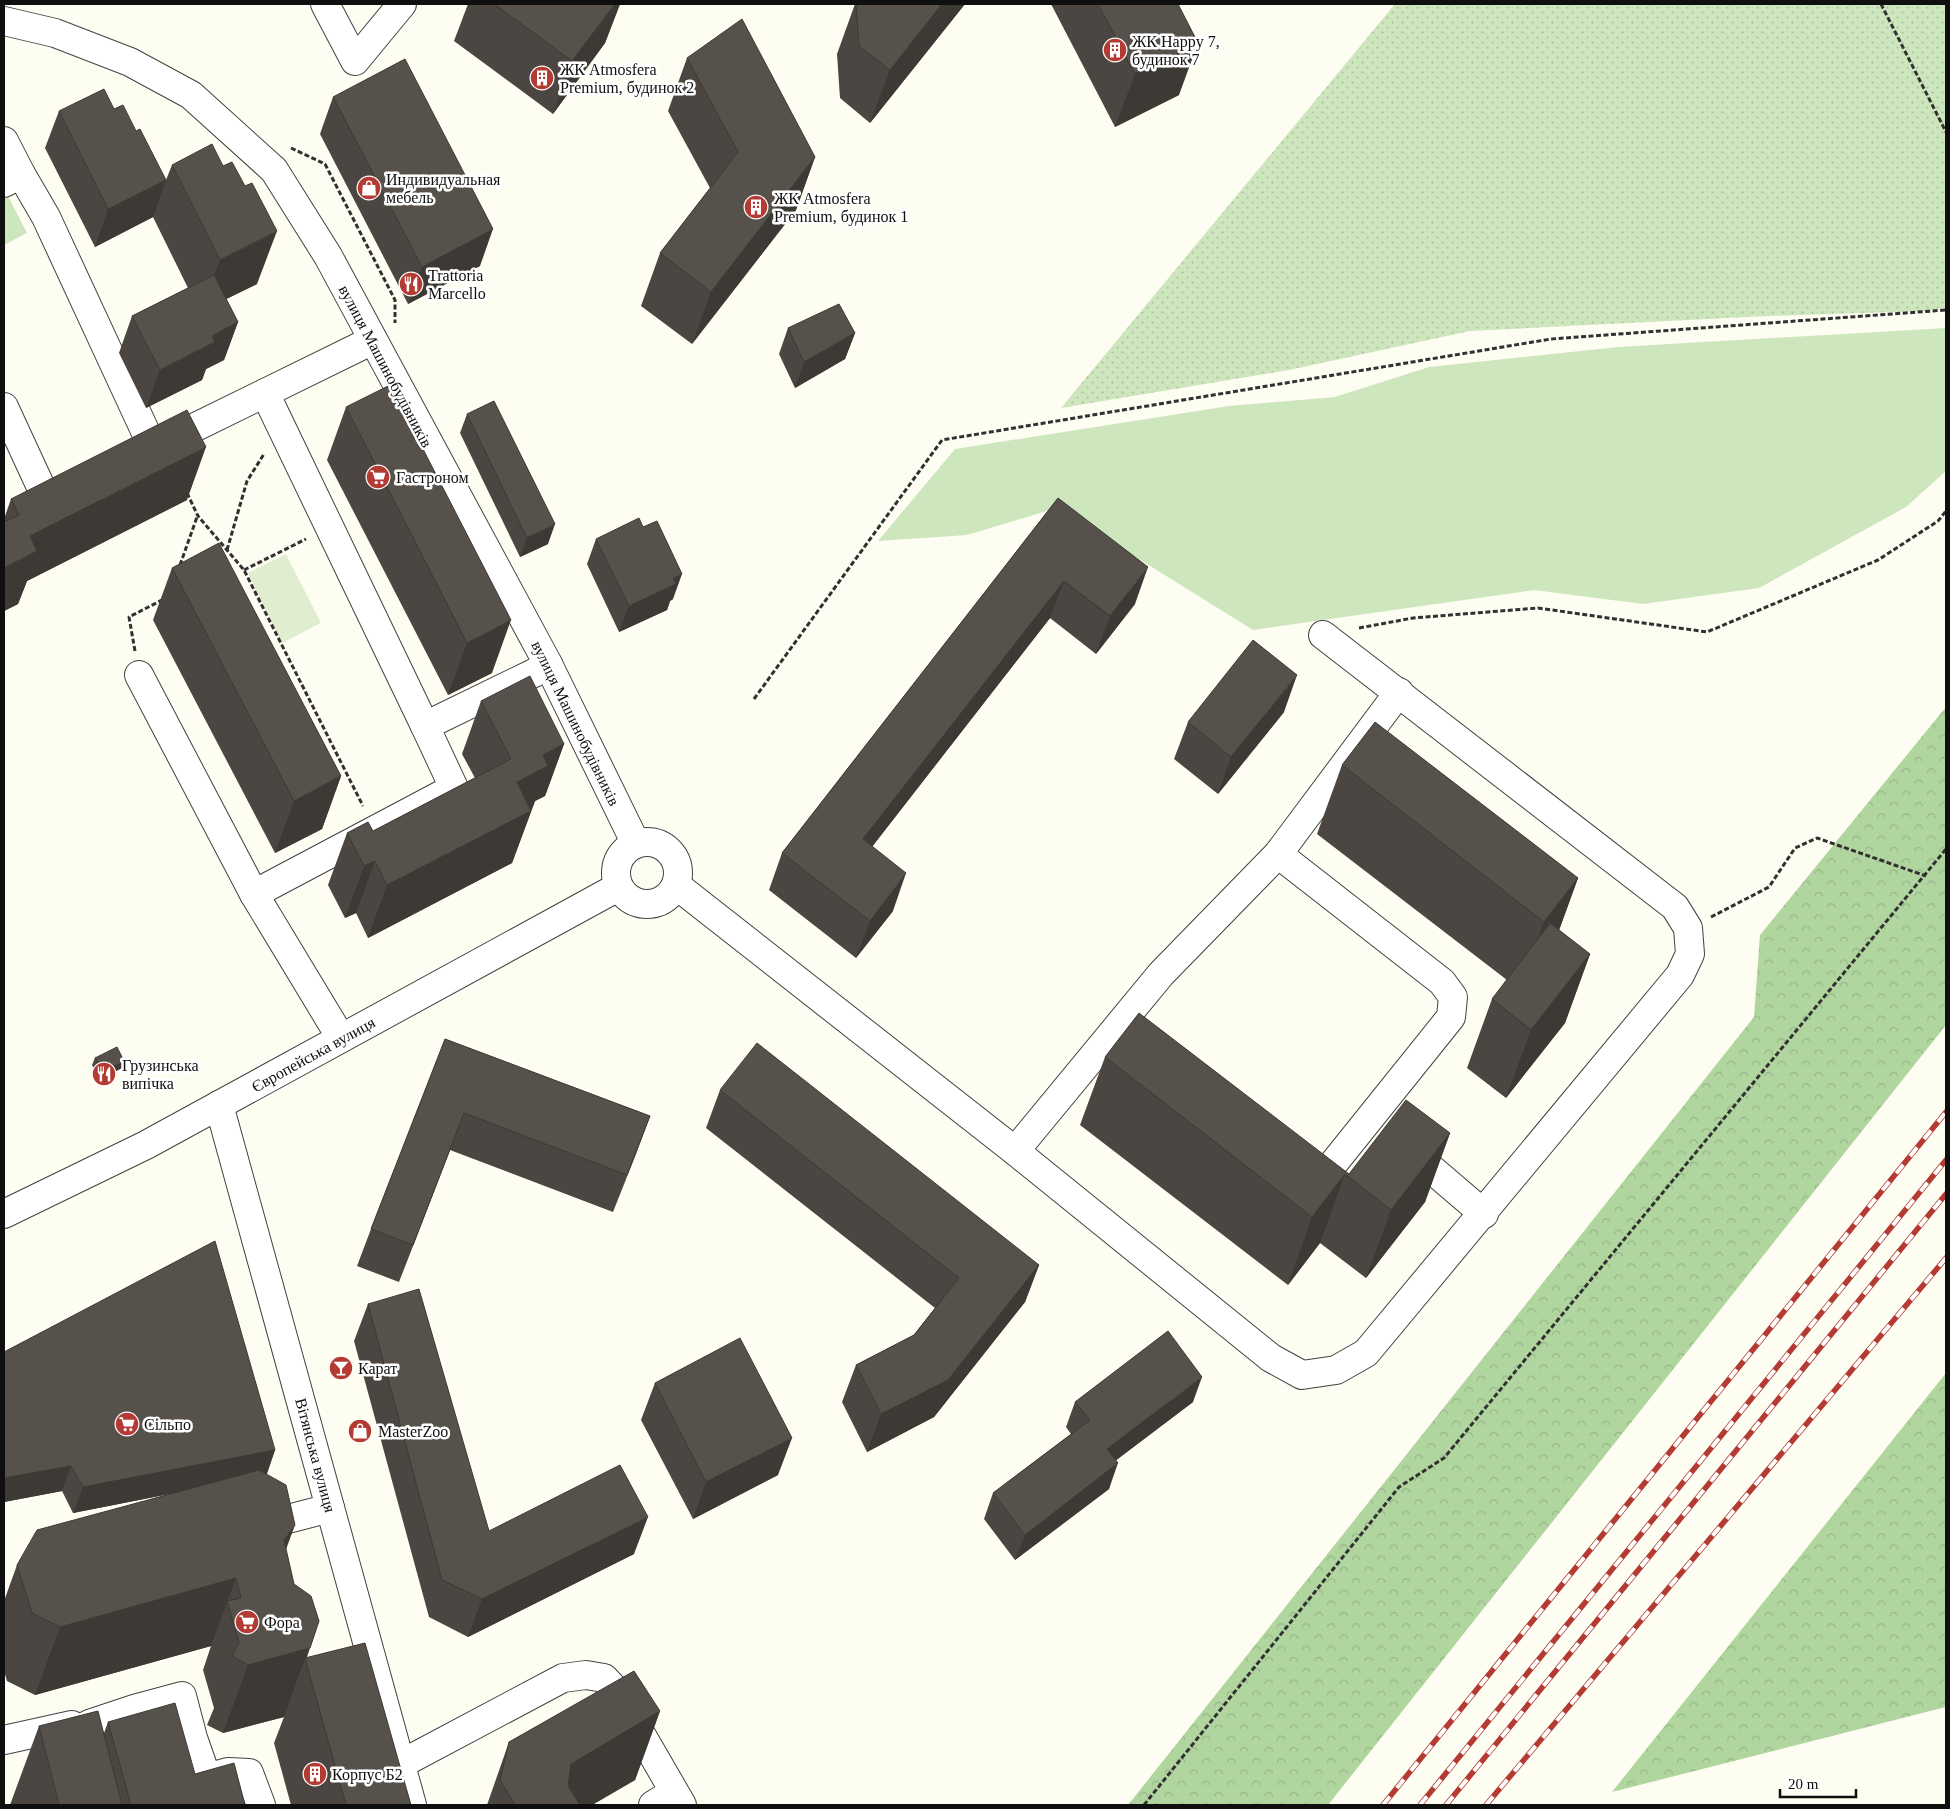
<svg xmlns="http://www.w3.org/2000/svg" width="1950" height="1809" viewBox="0 0 1950 1809" font-family="'Times New Roman',serif">
  <defs>
    <pattern id="grass-dots" width="8" height="8" patternUnits="userSpaceOnUse" patternTransform="scale(1.25)"><rect width="8" height="8" fill="#cee6be"/><path d="M2 2h.1M6 6h.1" fill="none" stroke="#b0c4a2" stroke-width="1.8" stroke-linecap="round"/></pattern>
    <pattern id="forest-crowns" width="20" height="18" patternUnits="userSpaceOnUse" patternTransform="scale(1.25)"><rect width="20" height="18" fill="#b1d59f"/><path d="M2 6a3 3 0 1 1 6 0M12 15a3 3 0 1 1 6 0" fill="none" stroke="#97b688"/></pattern>
  </defs>
  <rect width="100%" height="100%" fill="#fefdf2"/>
  <path fill="url(#grass-dots)" d="M 1395,4 L 1946,4 L 1946,308 L 1925,311 L 1768,316 L 1470,331 L 1289,370 L 1061,408 Z"/>
  <g fill="url(#forest-crowns)">
    <path d="M 1946,707 L 1946,1025 L 1328,1805 L 1128,1805 L 1754,1017 L 1760,935 Z"/>
    <path d="M 1946,1373 L 1946,1707 L 1612,1792 Z"/>
  </g>
  <g fill="#cee6be">
    <path d="M 8,196 L 27,233 L 4,245 L 4,199 Z"/>
    <path d="M 1946,328 L 1946,471 L 1906,507 L 1759,588 L 1643,604 L 1534,590 L 1253,630 L 1057,508 L 967,535 L 878,541 L 955,449 L 1229,406 L 1335,397 L 1429,367 L 1618,347 Z"/>
  </g>
  <path fill="#e0eecf" d="M 286,554 L 321,623 L 282,643 L 248,573 Z"/>
  <g fill="none" stroke-linecap="round" stroke-linejoin="round">
    <g stroke="#424242" stroke-width="30">
      <g id="minor">
        <path d="M 325,4 L 355,61 L 402,4"/>
        <path d="M 4,21 L 55,33 L 130,62 L 191,95 L 274,170 L 328,256 L 548,664 L 636,844"/>
        <path d="M 4,141 L 21,174 L 4,183"/>
        <path d="M 21,174 L 46,217 L 153,448"/>
        <path d="M 265,393 L 425,726"/>
        <path d="M 4,407 L 46,498"/>
        <path d="M 163,443 L 373,340"/>
        <path d="M 139,675 L 254,894 L 341,1038"/>
        <circle cx="647" cy="873" r="31"/>
        <path d="M 1278,854 L 1442,982 L 1453,997 L 1451,1017 L 1325,1174 L 1312,1185 L 1307,1185"/>
        <path d="M 676,885 L 1015,1151 L 1271,1358 L 1302,1375 L 1336,1370 L 1366,1353 L 1680,975 L 1690,954 L 1688,928 L 1675,907 L 1323,635"/>
        <path d="M 254,894 L 454,788 L 425,726 L 534,673 L 548,664"/>
        <path d="M 1108,1040 L 1144,1068"/>
        <path d="M 219,1105 L 412,1805"/>
        <path d="M 1408,1149 L 1484,1214"/>
        <path d="M 1015,1151 L 1161,974 L 1278,854 L 1399,692"/>
        <path d="M 4,1214 L 146,1145 L 618,887"/>
        <path d="M 257,1527 L 330,1508"/>
        <path d="M 4,1740 L 72,1725"/>
        <path d="M 401,1764 L 563,1678 L 586,1675 L 604,1678 L 616,1691 L 682,1805"/>
        <path d="M 105,1805 L 91,1752 L 89,1724 L 134,1709 L 182,1696 L 193,1738 L 207,1778 L 228,1772 L 249,1773 L 261,1805"/>
        <path d="M 653,1805 L 674,1792"/>
      </g>
    </g>
    <g stroke="#313131" stroke-width="3" stroke-dasharray="5 2.5" stroke-linecap="butt">
      <path d="M 1881,4 L 1946,132"/>
      <path d="M 291,148 L 325,164 L 395,300 L 395,323"/>
      <path d="M 187,493 L 198,516 L 244,570 L 363,806"/>
      <path d="M 227,550 L 247,481 L 264,454"/>
      <path d="M 180,565 L 197,517"/>
      <path d="M 244,570 L 306,539"/>
      <path d="M 1359,628 L 1413,618 L 1538,608 L 1707,632 L 1878,560 L 1938,521 L 1946,511"/>
      <path d="M 135,651 L 129,617 L 164,599"/>
      <path d="M 754,699 L 942,440 L 1551,339 L 1946,310"/>
      <path d="M 1711,917 L 1769,887 L 1795,848 L 1817,838 L 1926,876"/>
      <path d="M 1144,1805 L 1399,1487 L 1444,1458 L 1946,849"/>
    </g>
    <use href="#minor" stroke="#fff" stroke-width="28"/>
    <g stroke="#b33b33" stroke-width="5.5">
      <g id="rail">
        <path d="M 1383,1805 L 1946,1112"/>
        <path d="M 1420,1805 L 1946,1160"/>
        <path d="M 1446,1805 L 1946,1194"/>
        <path d="M 1486,1805 L 1946,1258"/>
      </g>
    </g>
    <use href="#rail" stroke="#fff" stroke-width="4" stroke-dasharray="11" stroke-linecap="butt"/>
  </g>
  <g fill="#4b4641">
    <path d="M 468,4 L 620,4 L 605,43 L 553,114 L 454,41 Z"/>
    <path d="M 855,4 L 965,4 L 870,123 L 840,98 L 837,54 Z"/>
    <path d="M 1051,4 L 1178,4 L 1179,95 L 1115,127 Z"/>
    <path d="M 687,58 L 815,157 L 796,210 L 692,344 L 641,306 L 660,253 L 710,188 L 668,111 Z"/>
    <path d="M 333,97 L 480,266 L 408,304 L 320,134 Z"/>
    <path d="M 114,109 L 136,131 L 166,180 L 172,165 L 257,284 L 226,299 L 238,322 L 224,360 L 206,369 L 202,380 L 146,408 L 119,353 L 132,316 L 188,288 L 153,217 L 95,247 L 45,148 L 59,111 Z"/>
    <path d="M 788,328 L 855,333 L 845,359 L 795,388 L 779,354 Z"/>
    <path d="M 346,407 L 492,673 L 448,695 L 327,460 Z"/>
    <path d="M 467,414 L 548,544 L 520,557 L 460,433 Z"/>
    <path d="M 1058,498 L 1135,604 L 1096,654 L 1050,618 L 872,847 L 893,911 L 856,958 L 769,890 L 782,853 Z"/>
    <path d="M 11,499 L 187,500 L 27,581 L 18,604 L 4,611 L 4,519 Z"/>
    <path d="M 596,539 L 673,599 L 670,601 L 667,610 L 619,632 L 587,564 Z"/>
    <path d="M 172,568 L 341,776 L 322,829 L 275,853 L 153,620 Z"/>
    <path d="M 481,701 L 564,744 L 545,796 L 535,801 L 512,863 L 368,938 L 356,913 L 345,918 L 328,885 L 347,833 L 373,831 L 475,778 L 462,754 Z"/>
    <path d="M 1284,712 L 1218,794 L 1174,759 L 1188,722 Z"/>
    <path d="M 1342,765 L 1578,878 L 1559,930 L 1590,954 L 1565,1023 L 1506,1098 L 1467,1068 L 1492,999 L 1507,980 L 1317,834 Z"/>
    <path d="M 445,1039 L 650,1116 L 613,1212 L 450,1150 L 399,1282 L 357,1266 L 371,1229 Z"/>
    <path d="M 1105,1057 L 1349,1174 L 1450,1133 L 1425,1202 L 1366,1278 L 1320,1243 L 1288,1285 L 1080,1125 Z"/>
    <path d="M 95,1058 L 122,1068 L 100,1079 L 92,1065 Z"/>
    <path d="M 720,1090 L 1039,1265 L 1025,1302 L 934,1417 L 867,1452 L 842,1402 L 856,1365 L 914,1335 L 935,1308 L 706,1128 Z"/>
    <path d="M 368,1304 L 489,1531 L 634,1554 L 468,1637 L 429,1617 L 354,1341 Z"/>
    <path d="M 4,1352 L 275,1450 L 267,1474 L 286,1550 L 307,1658 L 411,1805 L 291,1805 L 274,1743 L 284,1717 L 223,1733 L 207,1725 L 214,1708 L 203,1670 L 211,1646 L 35,1695 L 7,1681 L 4,1671 L 4,1601 L 17,1565 L 174,1493 L 73,1513 L 62,1491 L 4,1502 Z"/>
    <path d="M 655,1383 L 778,1475 L 693,1519 L 641,1420 Z"/>
    <path d="M 1075,1402 L 1193,1402 L 1116,1460 L 1109,1489 L 1015,1560 L 984,1519 L 993,1493 L 1071,1434 L 1066,1427 Z"/>
    <path d="M 660,1711 L 635,1780 L 592,1805 L 487,1805 L 509,1742 Z"/>
    <path d="M 108,1722 L 195,1774 L 245,1805 L 10,1805 L 39,1726 L 104,1733 Z"/>
  </g>
  <g fill="#3d3935">
    <path d="M 615,4 L 620,4 L 605,43 L 553,114 L 572,61 Z"/>
    <path d="M 942,4 L 965,4 L 870,123 L 890,70 Z"/>
    <path d="M 1198,43 L 1179,95 L 1115,127 L 1135,74 Z"/>
    <path d="M 815,157 L 796,210 L 692,344 L 711,292 Z"/>
    <path d="M 166,180 L 153,217 L 95,247 L 108,209 Z"/>
    <path d="M 493,229 L 480,266 L 408,304 L 422,267 Z"/>
    <path d="M 277,231 L 257,284 L 200,312 L 220,260 Z"/>
    <path d="M 238,322 L 224,360 L 206,369 L 202,380 L 146,408 L 160,370 L 212,336 Z"/>
    <path d="M 855,333 L 845,359 L 795,388 L 804,362 Z"/>
    <path d="M 206,447 L 187,500 L 27,581 L 18,604 L 4,611 L 4,568 L 30,536 Z"/>
    <path d="M 555,524 L 548,544 L 520,557 L 527,538 Z"/>
    <path d="M 1148,567 L 1135,604 L 1096,654 L 1110,616 Z"/>
    <path d="M 682,574 L 673,599 L 670,601 L 667,610 L 619,632 L 629,606 L 673,578 Z"/>
    <path d="M 1064,581 L 1050,618 L 849,876 L 863,839 Z"/>
    <path d="M 511,620 L 492,673 L 448,695 L 467,643 Z"/>
    <path d="M 1297,675 L 1284,712 L 1218,794 L 1231,757 Z"/>
    <path d="M 564,744 L 545,796 L 535,801 L 512,863 L 368,938 L 387,885 L 517,782 L 543,755 Z"/>
    <path d="M 341,776 L 322,829 L 275,853 L 294,801 Z"/>
    <path d="M 375,861 L 356,913 L 345,918 L 364,866 Z"/>
    <path d="M 906,873 L 893,911 L 856,958 L 870,921 Z"/>
    <path d="M 1578,878 L 1553,947 L 1519,990 L 1544,922 Z"/>
    <path d="M 1590,954 L 1565,1023 L 1506,1098 L 1531,1030 Z"/>
    <path d="M 124,1061 L 122,1068 L 100,1079 L 103,1072 Z"/>
    <path d="M 464,1113 L 450,1150 L 399,1282 L 413,1245 Z"/>
    <path d="M 650,1116 L 636,1154 L 613,1212 L 627,1175 Z"/>
    <path d="M 1450,1133 L 1425,1202 L 1366,1278 L 1391,1210 Z"/>
    <path d="M 1345,1174 L 1320,1243 L 1288,1285 L 1312,1217 Z"/>
    <path d="M 1039,1265 L 1025,1302 L 934,1417 L 867,1452 L 881,1414 Z"/>
    <path d="M 1202,1377 L 1193,1402 L 1098,1474 L 1107,1449 Z"/>
    <path d="M 792,1438 L 778,1475 L 693,1519 L 706,1482 Z"/>
    <path d="M 275,1450 L 266,1475 L 73,1513 L 83,1487 Z"/>
    <path d="M 1118,1463 L 1109,1489 L 1015,1560 L 1025,1535 Z"/>
    <path d="M 71,1466 L 62,1491 L 4,1502 L 4,1478 Z"/>
    <path d="M 648,1517 L 634,1554 L 468,1637 L 482,1599 Z"/>
    <path d="M 295,1525 L 270,1593 L 284,1540 Z"/>
    <path d="M 236,1578 L 211,1646 L 35,1695 L 60,1627 Z"/>
    <path d="M 310,1648 L 306,1660 L 305,1658 L 284,1717 L 223,1733 L 248,1665 Z"/>
    <path d="M 660,1711 L 635,1780 L 592,1805 L 556,1805 L 571,1764 Z"/>
  </g>
  <g fill="#57514c" stroke="#3d3935">
    <path d="M 494,4 L 615,4 L 572,61 Z"/>
    <path d="M 856,4 L 942,4 L 890,70 L 859,46 Z"/>
    <path d="M 1098,4 L 1178,4 L 1198,43 L 1135,74 Z"/>
    <path d="M 742,19 L 815,157 L 711,292 L 660,253 L 738,152 L 687,58 Z"/>
    <path d="M 405,59 L 493,229 L 422,267 L 333,97 Z"/>
    <path d="M 104,89 L 114,109 L 123,105 L 136,131 L 140,129 L 166,180 L 108,209 L 59,111 Z"/>
    <path d="M 212,144 L 223,166 L 232,162 L 245,186 L 252,183 L 277,231 L 220,260 L 172,165 Z"/>
    <path d="M 214,275 L 238,322 L 212,336 L 215,342 L 160,370 L 132,316 Z"/>
    <path d="M 839,304 L 855,333 L 804,362 L 788,328 Z"/>
    <path d="M 390,385 L 511,620 L 467,643 L 346,407 Z"/>
    <path d="M 494,401 L 555,524 L 527,538 L 467,414 Z"/>
    <path d="M 187,410 L 206,447 L 30,536 L 37,551 L 4,568 L 4,522 L 19,515 L 11,499 Z"/>
    <path d="M 1058,498 L 1148,567 L 1110,616 L 1064,581 L 863,839 L 906,873 L 870,921 L 782,853 Z"/>
    <path d="M 639,518 L 643,527 L 657,521 L 682,574 L 673,578 L 676,584 L 629,606 L 596,539 Z"/>
    <path d="M 219,543 L 341,776 L 294,801 L 172,568 Z"/>
    <path d="M 1253,640 L 1297,675 L 1231,757 L 1188,722 Z"/>
    <path d="M 530,676 L 564,744 L 543,755 L 548,766 L 517,782 L 531,811 L 387,885 L 375,861 L 364,866 L 347,833 L 368,822 L 373,831 L 511,759 L 481,701 Z"/>
    <path d="M 1375,722 L 1578,878 L 1544,922 L 1342,765 Z"/>
    <path d="M 1550,923 L 1590,954 L 1531,1030 L 1492,999 Z"/>
    <path d="M 1139,1013 L 1349,1174 L 1406,1100 L 1450,1133 L 1391,1210 L 1345,1174 L 1312,1217 L 1105,1057 Z"/>
    <path d="M 445,1039 L 650,1116 L 627,1175 L 464,1113 L 413,1245 L 371,1229 Z"/>
    <path d="M 757,1043 L 1039,1265 L 948,1380 L 881,1414 L 856,1365 L 914,1335 L 959,1278 L 720,1090 Z"/>
    <path d="M 117,1047 L 124,1061 L 103,1072 L 95,1058 Z"/>
    <path d="M 215,1241 L 275,1450 L 83,1487 L 71,1466 L 4,1478 L 4,1352 Z"/>
    <path d="M 419,1289 L 489,1531 L 620,1465 L 648,1517 L 482,1599 L 442,1580 L 368,1304 Z"/>
    <path d="M 1168,1331 L 1202,1377 L 1107,1449 L 1118,1463 L 1025,1535 L 993,1493 L 1090,1420 L 1075,1402 Z"/>
    <path d="M 740,1338 L 792,1438 L 706,1482 L 655,1383 Z"/>
    <path d="M 259,1470 L 286,1485 L 295,1525 L 284,1540 L 294,1584 L 311,1596 L 319,1621 L 310,1648 L 248,1665 L 232,1656 L 239,1643 L 227,1601 L 241,1598 L 236,1578 L 60,1627 L 32,1613 L 17,1565 L 37,1530 Z"/>
    <path d="M 365,1643 L 411,1805 L 346,1805 L 305,1658 Z"/>
    <path d="M 634,1671 L 660,1711 L 571,1764 L 568,1786 L 580,1805 L 515,1805 L 500,1780 L 509,1742 Z"/>
    <path d="M 175,1703 L 195,1774 L 234,1763 L 245,1805 L 131,1805 L 108,1722 Z"/>
    <path d="M 98,1711 L 122,1805 L 59,1805 L 39,1726 Z"/>
  </g>
  <defs>
    <g id="building-disc" transform="scale(1.25)"><circle r="9.5" fill="#b33b33" stroke="#fff"/><path d="M-4-6H4V6H1V3H-1V6H-4ZM-2.5-4.3h1.7v1.8h-1.7ZM.8-4.3h1.7v1.8H.8ZM-2.5-1h1.7V.8h-1.7ZM.8-1h1.7V.8H.8Z" fill="#fff"/></g>
    <g id="shop-disc" transform="scale(1.25)"><circle r="9.5" fill="#b33b33" stroke="#fff"/><path d="M-5-2.5h2.3a2.7 3.5 0 0 1 5.4 0H5L5.5 6h-11ZM-1.5-2.5h3a1.5 2.3 0 0 0-3 0Z" fill="#fff"/></g>
    <g id="restaurant-disc" transform="scale(1.25)"><circle r="9.5" fill="#b33b33" stroke="#fff"/><path d="M-5-6h1v4h1v-4h1v4h1v-4h1v5L-1.5 .5V6h-2V.5L-5-1ZM5-6V6H3V1.5H1.5Q1.5-4 5-6Z" fill="#fff"/></g>
    <g id="supermarket-disc" transform="scale(1.25)"><circle r="9.5" fill="#b33b33" stroke="#fff"/><path d="M-6-5.5h2.5l.6 2H6L4.5 2H-2.5L-4.4-4H-6ZM-1.5 3.2a1.3 1.3 0 1 0 .1 0ZM3 3.2a1.3 1.3 0 1 0 .1 0Z" fill="#fff"/></g>
    <g id="bar-disc" transform="scale(1.25)"><circle r="9.5" fill="#b33b33" stroke="#fff"/><path d="M-6-5H6L.8 .8V4.5H3.5V6h-7V4.5H-.8V.8Z" fill="#fff"/></g>
  </defs>
  <g fill-rule="evenodd">
    <use href="#building-disc" x="1115" y="50"/>
    <use href="#building-disc" x="542" y="78"/>
    <use href="#shop-disc" x="369" y="188"/>
    <use href="#building-disc" x="756" y="207"/>
    <use href="#restaurant-disc" x="411" y="284"/>
    <use href="#supermarket-disc" x="378" y="477"/>
    <use href="#restaurant-disc" x="104" y="1074"/>
    <use href="#bar-disc" x="341" y="1368"/>
    <use href="#supermarket-disc" x="127" y="1424"/>
    <use href="#shop-disc" x="360" y="1431"/>
    <use href="#supermarket-disc" x="247" y="1622"/>
    <use href="#building-disc" x="315" y="1774"/>
  </g>
  <g text-anchor="middle" stroke-width="5" stroke-linejoin="round" paint-order="stroke">
    <g font-size="16" fill="#0f0f0f" stroke="#fff" text-anchor="start">
      <text x="1132" y="47">ЖК Happy 7,<tspan x="1132" dy="18">будинок 7</tspan></text>
      <text x="560" y="75">ЖК Atmosfera<tspan x="560" dy="18">Premium, будинок 2</tspan></text>
      <text x="386" y="185">Индивидуальная<tspan x="386" dy="18">мебель</tspan></text>
      <text x="774" y="204">ЖК Atmosfera<tspan x="774" dy="18">Premium, будинок 1</tspan></text>
      <text x="428" y="281">Trattoria<tspan x="428" dy="18">Marcello</tspan></text>
      <text x="396" y="483">Гастроном</text>
      <text x="122" y="1071">Грузинська<tspan x="122" dy="18">випічка</tspan></text>
      <text x="358" y="1374">Карат</text>
      <text x="144" y="1430">Сільпо</text>
      <text x="378" y="1437">MasterZoo</text>
      <text x="264" y="1628">Фора</text>
      <text x="332" y="1780">Корпус Б2</text>
    </g>
    <g font-size="16" fill="#0f0f0f" stroke="#fff">
      <text transform="translate(386 366) rotate(62)" y="6">вулиця Машинобудівників</text>
      <text transform="translate(576 723) rotate(64)" y="6">вулиця Машинобудівників</text>
      <text transform="translate(313 1054) rotate(-29)" y="6">Європейська вулиця</text>
      <text transform="translate(316 1455) rotate(75)" y="6">Вітянська вулиця</text>
    </g>
  </g>
  <rect width="1950" height="1809" fill="none" stroke="#0f0f0f" stroke-width="10"/>
  <path d="M1780 1789v8h76v-8" fill="none" stroke="#0f0f0f" stroke-width="2.5"/>
  <text x="1788" y="1789" font-size="15" fill="#0f0f0f" stroke="#ffffff" stroke-width="4" paint-order="stroke">20 m</text>
</svg>
